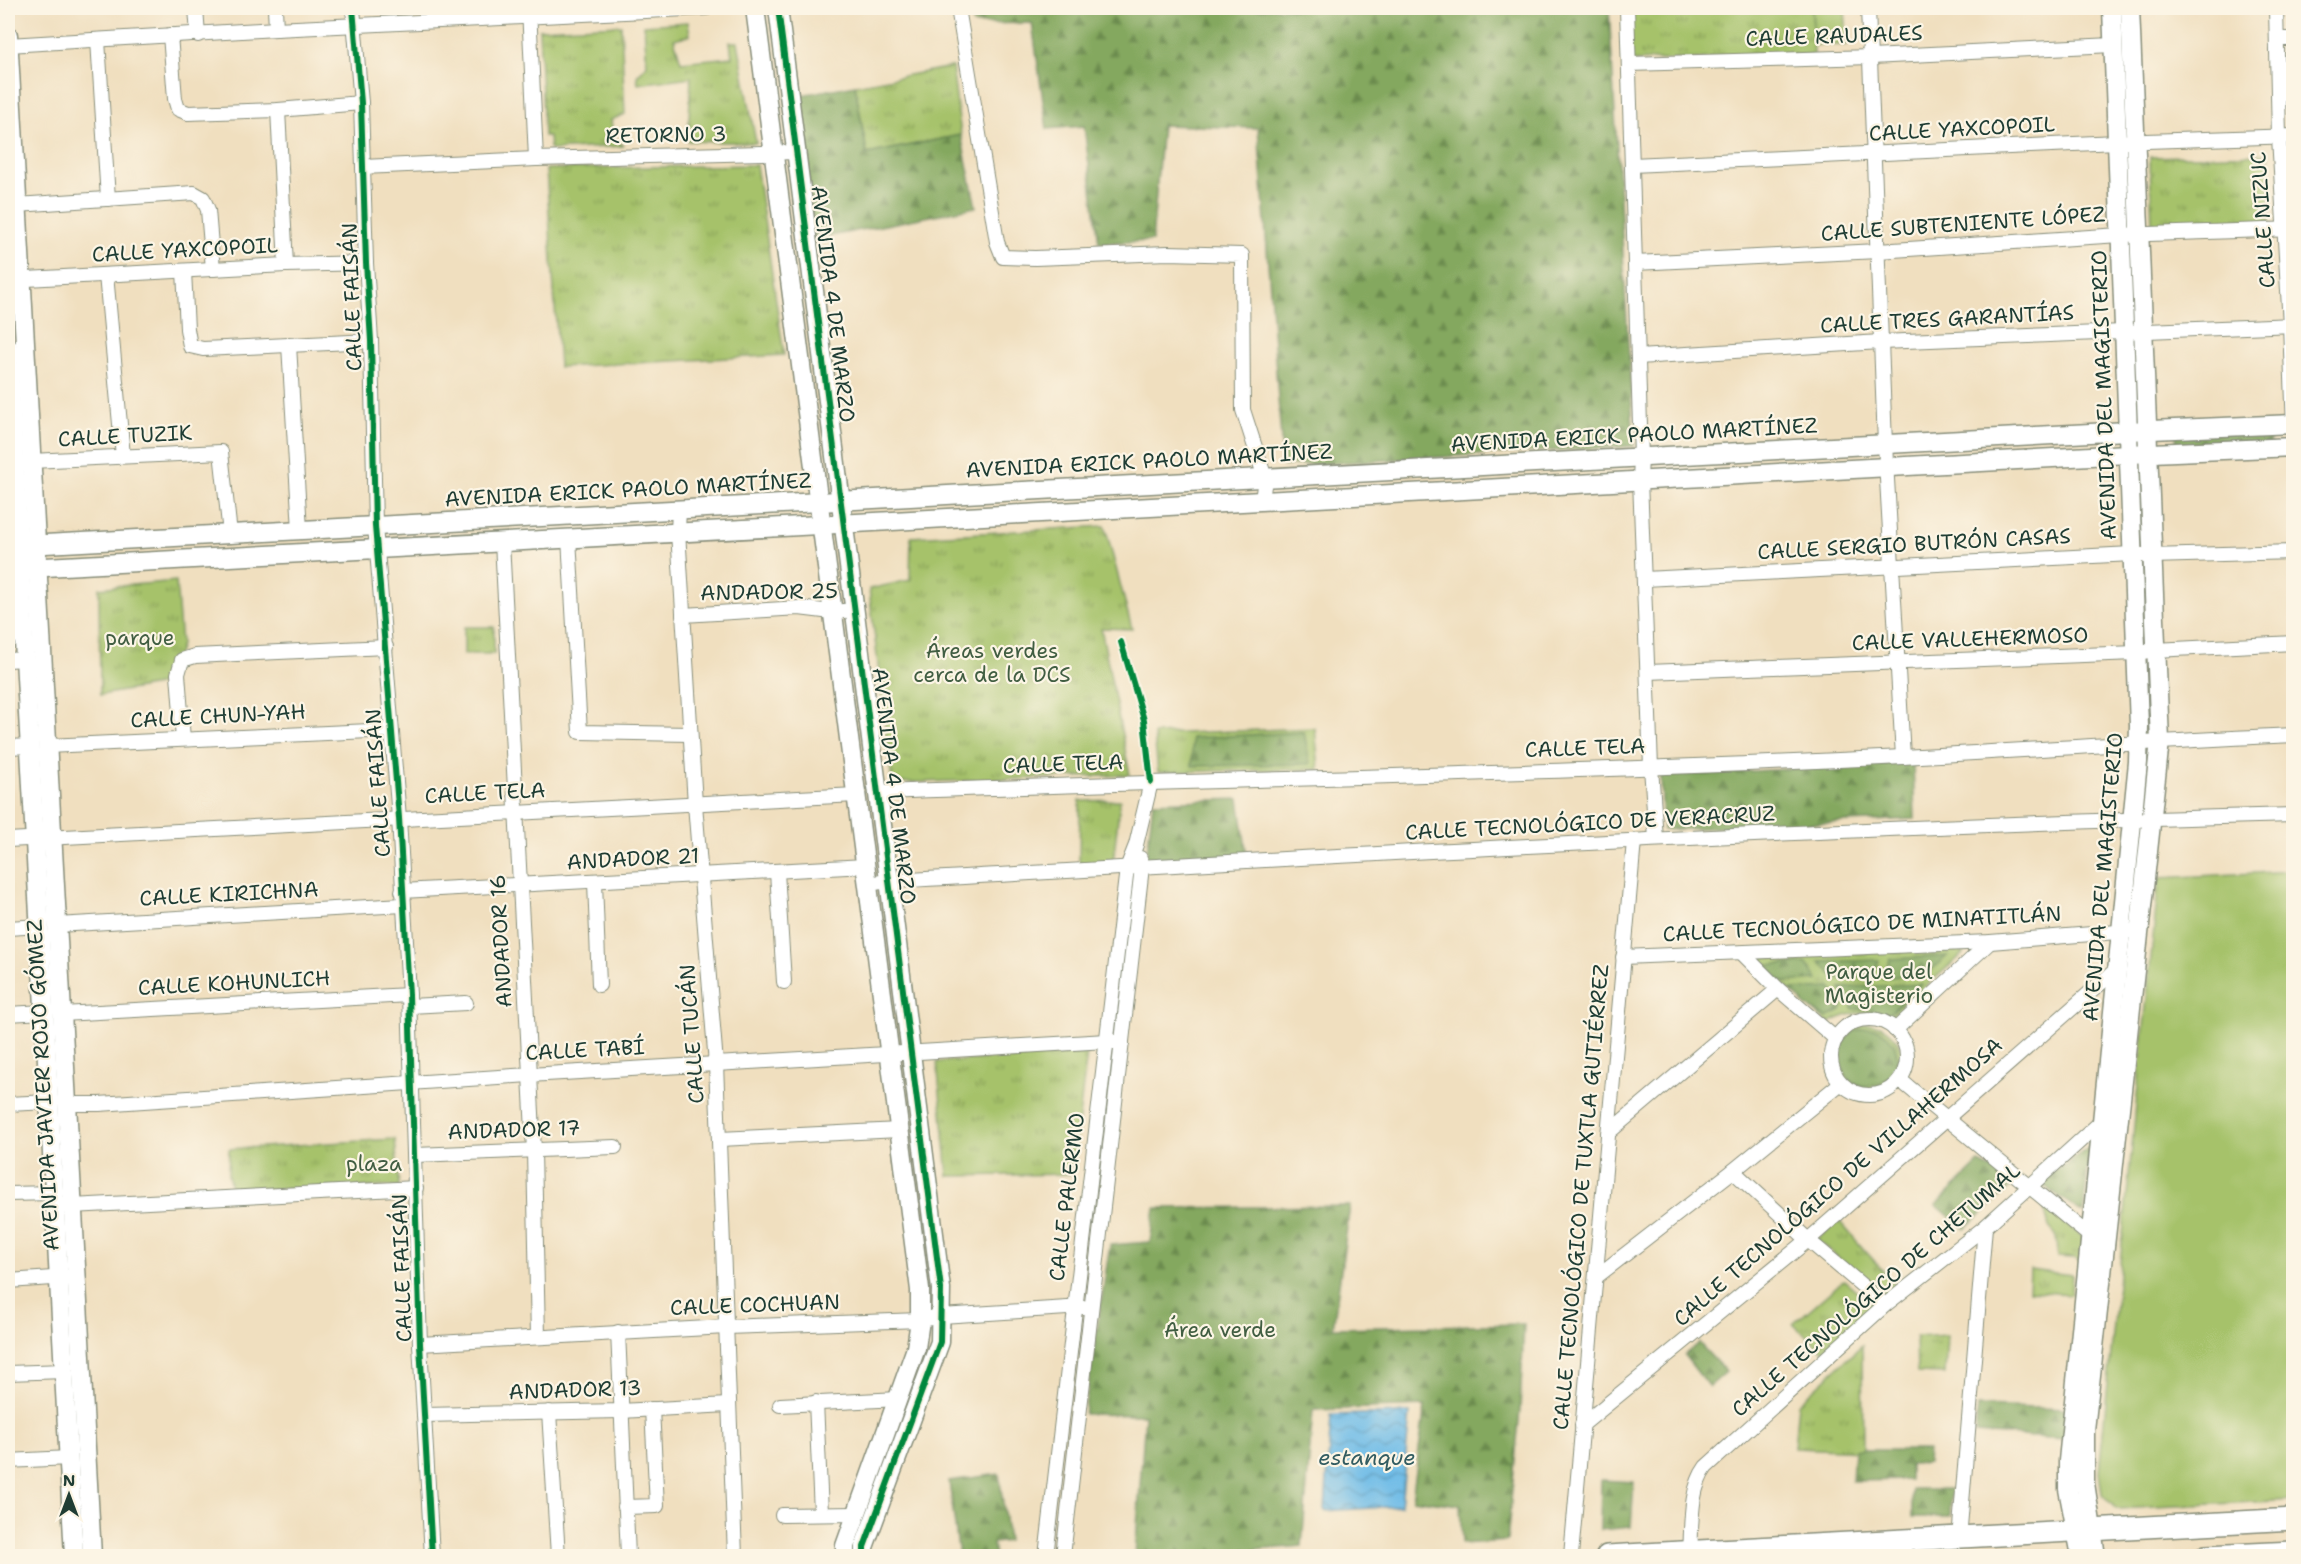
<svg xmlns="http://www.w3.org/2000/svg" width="2301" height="1564" viewBox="0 0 2301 1564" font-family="'Shantell Sans',sans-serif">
  <defs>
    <pattern id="grass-tufts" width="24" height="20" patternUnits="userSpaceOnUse" patternTransform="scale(1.5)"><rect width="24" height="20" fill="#a6c26a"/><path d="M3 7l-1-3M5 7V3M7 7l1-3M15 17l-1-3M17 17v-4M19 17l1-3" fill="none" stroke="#879f58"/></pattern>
    <pattern id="forest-firs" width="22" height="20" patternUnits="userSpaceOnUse" patternTransform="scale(1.5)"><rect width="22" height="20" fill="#84a85e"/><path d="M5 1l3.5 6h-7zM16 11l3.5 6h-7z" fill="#6b8a4e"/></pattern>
    <pattern id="water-waves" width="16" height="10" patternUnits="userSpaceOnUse" patternTransform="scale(1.5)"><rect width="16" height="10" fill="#6dbbe7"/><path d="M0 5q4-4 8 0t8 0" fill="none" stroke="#5999bc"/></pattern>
  </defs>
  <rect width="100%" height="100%" fill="#fcf5e5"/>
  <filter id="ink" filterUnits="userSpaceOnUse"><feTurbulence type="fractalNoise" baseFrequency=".0167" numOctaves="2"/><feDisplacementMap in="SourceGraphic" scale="12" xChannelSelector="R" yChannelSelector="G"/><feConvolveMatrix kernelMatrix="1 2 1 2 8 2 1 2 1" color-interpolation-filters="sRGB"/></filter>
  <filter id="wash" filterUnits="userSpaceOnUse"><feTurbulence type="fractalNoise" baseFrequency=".008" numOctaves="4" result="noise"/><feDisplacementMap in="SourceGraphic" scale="24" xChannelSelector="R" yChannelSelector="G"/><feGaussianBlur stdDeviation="1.35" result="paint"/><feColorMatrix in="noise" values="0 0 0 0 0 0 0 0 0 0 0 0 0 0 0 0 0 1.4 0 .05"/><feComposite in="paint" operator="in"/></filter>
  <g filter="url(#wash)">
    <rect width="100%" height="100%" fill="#f0dfbf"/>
    <g fill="url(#grass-tufts)" stroke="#62804f" stroke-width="1.5">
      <path d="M 1628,8 L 1812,8 L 1814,55 L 1632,61 Z"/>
      <path d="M 688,22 L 690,35 L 674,39 L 681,62 L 732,57 L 730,42 L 738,42 L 756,143 L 688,141 L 691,77 L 638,84 L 637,76 L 647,65 L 644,25 Z"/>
      <path d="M 621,25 L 625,114 L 611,120 L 613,135 L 623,146 L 550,150 L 549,136 L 544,136 L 539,29 Z"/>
      <path d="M 952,67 L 961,135 L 867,154 L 855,85 Z"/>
      <path d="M 2269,154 L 2270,225 L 2152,230 L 2150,157 Z"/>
      <path d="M 756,165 L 784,355 L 559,367 L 546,169 Z"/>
      <path d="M 1105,526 L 1132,629 L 1101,628 L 1130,775 L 892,783 L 869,589 L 910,580 L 911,537 Z"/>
      <path d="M 176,581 L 181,644 L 169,683 L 100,695 L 99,588 Z"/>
      <rect x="464" y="627" width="30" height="27"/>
      <path d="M 1315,728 L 1319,769 L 1158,772 L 1154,734 Z"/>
      <path d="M 1120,800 L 1113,863 L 1079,865 L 1080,801 Z"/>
      <path d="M 1961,948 L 1964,953 L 1887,1020 C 1859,1010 1854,1011 1828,1023 L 1752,958 Z"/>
      <circle cx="1868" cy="1058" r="34"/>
      <path d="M 1087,1053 L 1072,1174 L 948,1176 L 937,1062 Z"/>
      <path d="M 395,1139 L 399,1186 L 232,1191 L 228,1175 L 229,1149 Z"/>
      <path d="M 2044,1208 L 2083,1237 L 2084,1265 L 2074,1258 L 2057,1257 L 2056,1235 L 2049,1227 Z"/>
      <path d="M 1839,1221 L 1898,1288 L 1888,1296 L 1816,1240 Z"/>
      <path d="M 2030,1270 L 2072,1275 L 2071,1294 L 2029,1291 Z"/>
      <path d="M 1844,1280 L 1875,1306 L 1824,1351 L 1793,1324 Z"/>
      <path d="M 1947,1335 L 1945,1374 L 1917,1373 L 1916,1337 Z"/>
      <path d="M 1862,1345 L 1863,1451 L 1794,1448 L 1798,1404 Z"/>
    </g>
    <g fill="url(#forest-firs)" stroke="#527249" stroke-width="1.5">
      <path d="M 971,8 L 1609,8 L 1634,446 L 1283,466 L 1258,128 L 1162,125 L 1152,241 L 1099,243 L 1084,126 L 1047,129 L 1032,23 L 973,24 Z"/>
      <path d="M 855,85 L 867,154 L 961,135 L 976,207 L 815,239 L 795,96 Z"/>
      <path d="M 2269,431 L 2271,447 L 2177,449 L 2176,433 Z"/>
      <path d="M 1304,732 L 1310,764 L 1192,766 L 1192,738 Z"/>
      <path d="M 1913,762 L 1915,819 L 1663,830 L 1661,776 Z"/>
      <path d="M 1239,799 L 1247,856 L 1146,860 L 1153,802 Z"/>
      <path d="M 1947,956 L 1928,973 L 1882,978 L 1890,959 Z"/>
      <path d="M 1879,960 L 1872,977 L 1836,979 L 1820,962 Z"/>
      <path d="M 1806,963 L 1818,980 L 1782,982 L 1766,965 Z"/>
      <path d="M 1922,984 L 1886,1016 L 1863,1009 L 1852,1009 L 1852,1004 L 1840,988 Z"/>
      <path d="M 1831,988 L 1843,1005 L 1841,1011 L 1827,1018 L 1806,1006 L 1791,990 Z"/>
      <circle cx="1868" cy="1057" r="29"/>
      <path d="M 2090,1147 L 2083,1213 L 2039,1182 Z"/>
      <path d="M 1979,1163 L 2017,1181 L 1965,1229 L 1936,1205 Z"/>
      <path d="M 1350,1206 L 1333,1328 L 1524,1324 L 1520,1410 L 1507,1541 L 1462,1544 L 1460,1505 L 1412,1499 L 1425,1406 L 1313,1410 L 1302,1546 L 1184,1556 L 1135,1556 L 1145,1415 L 1084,1414 L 1110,1245 L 1150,1242 L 1155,1208 Z"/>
      <path d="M 1699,1343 L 1726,1372 L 1709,1387 L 1684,1355 Z"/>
      <path d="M 1978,1406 L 2067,1409 L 2065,1439 L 1975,1433 Z"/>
      <path d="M 1854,1450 L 1928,1450 L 1927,1463 L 1910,1464 L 1910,1480 L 1852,1481 Z"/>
      <path d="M 999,1474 L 1008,1541 L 993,1543 L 995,1556 L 959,1556 L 949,1481 Z"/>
      <path d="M 1601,1480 L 1634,1482 L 1631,1527 L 1600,1530 Z"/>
      <path d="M 1912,1489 L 1951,1489 L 1950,1517 L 1912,1517 Z"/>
    </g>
    <g fill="#a6c26a" stroke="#62804f" stroke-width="1.5">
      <path d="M 1812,8 L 1845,8 L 1847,45 L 1814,45 Z"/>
      <path d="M 2293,871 L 2293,1500 L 2116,1509 L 2102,1494 L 2099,1472 L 2159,878 Z"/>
    </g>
    <path fill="url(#water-waves)" stroke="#467c8e" stroke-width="1.5" d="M 1410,1413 L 1401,1506 L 1325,1511 L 1331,1415 Z"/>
  </g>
  <g filter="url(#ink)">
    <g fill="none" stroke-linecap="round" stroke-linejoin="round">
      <g stroke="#888e7a" stroke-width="16">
        <g id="street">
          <path d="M 196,8 L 198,35"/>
          <path d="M 275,8 L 276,29"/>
          <path d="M 353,8 L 361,103 L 366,263 L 371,341 L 375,526 L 399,818 L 409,995 L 420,1344 L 432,1556"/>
          <path d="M 529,8 L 536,159"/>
          <path d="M 958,8 L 997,242 L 1003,257 L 1035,258 L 1168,253 L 1242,255 L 1243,410 L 1265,478 L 1262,501"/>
          <path d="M 1627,8 L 1641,457 L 1640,480 L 1651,767 L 1656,839"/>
          <path d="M 1868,8 L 1885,444 L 1903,757"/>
          <path d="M 2276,8 L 2279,137 L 2290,325 L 2294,429"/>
          <path d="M 170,35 L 175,99 L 178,109 L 188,113 L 278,110 L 361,103"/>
          <path d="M 2277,39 L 2294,39"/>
          <path d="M 98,40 L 108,199"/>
          <path d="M 8,45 L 276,29 L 707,8"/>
          <path d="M 1629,64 L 1871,57 L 2113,45"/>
          <path d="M 278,110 L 286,265"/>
          <path d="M 1632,165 L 2117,142 L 2294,136"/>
          <path d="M 363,167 L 536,159 L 797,152"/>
          <path d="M 17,205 L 194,193 L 203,198 L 208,210 L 213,269"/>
          <path d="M 1635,263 L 1878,251 L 2120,235 L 2294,229"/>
          <path d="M 184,271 L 187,329 L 190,346 L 203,349 L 371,341"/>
          <path d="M 106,275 L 123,456"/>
          <path d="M 8,280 L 286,265 L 366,263"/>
          <path d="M 289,345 L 300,530"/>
          <path d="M 1638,357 L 1881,342 L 2294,325"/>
          <path d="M 31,461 L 221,452 L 230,534"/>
          <path d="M 679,509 L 678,532 L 695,804 L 716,1064 L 735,1556"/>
          <path d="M 569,538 L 580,732 L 690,734"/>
          <path d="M 502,542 L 534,1151 L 538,1337"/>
          <path d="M 1644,579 L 2132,554 L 2151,556 L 2294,552"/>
          <path d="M 683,615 L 799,608 L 832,612 L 855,610"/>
          <path d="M 8,660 L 25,659"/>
          <path d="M 1648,672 L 2136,653 L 2155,650 L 2294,643"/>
          <path d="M 183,739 L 178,674 L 182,660 L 195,656 L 386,647"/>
          <path d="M 47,746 L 391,730"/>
          <path d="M 8,747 L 30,746"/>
          <path d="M 878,792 C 1219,779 1561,774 1903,757 C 2033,750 2163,741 2294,735"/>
          <path d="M 8,840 L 856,795"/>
          <path d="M 777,872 L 784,982"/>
          <path d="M 595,882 L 599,985"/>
          <path d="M 867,884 L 889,881 C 1357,855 1825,827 2294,815"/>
          <path d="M 402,891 L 865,866"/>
          <path d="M 57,925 L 403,905"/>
          <path d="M 8,928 L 40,926"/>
          <path d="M 1742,953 L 1778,989 L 1836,1039"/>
          <path d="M 1623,957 L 1990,942 L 2130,931"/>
          <path d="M 410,1006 L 466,1003"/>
          <path d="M 8,1014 L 44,1012"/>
          <path d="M 62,1014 L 409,995"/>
          <circle cx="1869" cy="1057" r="38"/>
          <path d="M 1895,1030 L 1990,942"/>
          <path d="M 1900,1080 L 2091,1237 L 2098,1238"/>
          <path d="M 8,1104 L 49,1102"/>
          <path d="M 67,1104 L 99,1104 L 529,1075 L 1107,1041 L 1122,1043"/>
          <path d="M 1608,1133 L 1778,989"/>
          <path d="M 720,1139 L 899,1130"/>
          <path d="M 415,1155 L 615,1147"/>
          <path d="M 1733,1171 L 1808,1240 L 1885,1305"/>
          <path d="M 8,1194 L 54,1193"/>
          <path d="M 72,1206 L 416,1188"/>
          <path d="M 1596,1277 L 1733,1171 L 1841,1083"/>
          <path d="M 8,1281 L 68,1277"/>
          <path d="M 618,1332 L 628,1556"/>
          <path d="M 420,1344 L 726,1327 L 920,1320 L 941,1316 L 1083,1307"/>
          <path d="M 8,1373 L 64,1371"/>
          <path d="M 816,1402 L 821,1513"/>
          <path d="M 780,1405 L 899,1399"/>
          <path d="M 549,1412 L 558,1556"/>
          <path d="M 424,1415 L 621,1411 L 728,1405"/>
          <path d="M 1582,1425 L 1808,1240 L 2118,968"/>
          <path d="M 8,1461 L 69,1458"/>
          <path d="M 625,1507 L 657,1506 L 652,1409"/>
          <path d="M 782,1515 L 857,1514"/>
          <path d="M 1959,1539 L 1985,1227"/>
          <path d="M 1690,1553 C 1692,1526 1689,1490 1706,1467 L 1885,1305 L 1985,1227 L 2102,1121 L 2107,1121"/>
          <path d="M 1046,1556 L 1127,868 L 1136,845 L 1151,782"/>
          <path d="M 1063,1556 L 1142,867 L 1140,858"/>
          <path d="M 1571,1556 L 1634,841"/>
        </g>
      </g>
      <g stroke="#888e7a" stroke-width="21">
        <g id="secondary">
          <path d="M 755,8 L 920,1290 L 920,1320 L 916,1348 L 845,1546 L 845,1556"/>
          <path d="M 778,8 L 941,1289 L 940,1342 L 864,1547 L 864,1556"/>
          <path d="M 8,35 L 92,1556"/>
          <path d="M 8,347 L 74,1556"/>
          <path d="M 8,546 L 2127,431 L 2294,424"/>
          <path d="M 8,569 L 2128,454 L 2294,447"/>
          <path d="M 2081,1556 L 2068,1489 L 2068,1461 L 2138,762 L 2139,726 L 2112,8"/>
          <path d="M 2096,1556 L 2085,1483 L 2085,1430 L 2160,741 L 2130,8"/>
        </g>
      </g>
      <g stroke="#888e7a" stroke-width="24">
        <g id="primary">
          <path d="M 1607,1556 L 2294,1519"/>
          <path d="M 2206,1556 L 2294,1552"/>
        </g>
      </g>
      <use href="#street" stroke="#fff" stroke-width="14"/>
      <use href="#secondary" stroke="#fff" stroke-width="18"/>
      <use href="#primary" stroke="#fff" stroke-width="21"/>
      <g stroke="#fcf5e5" stroke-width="10">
        <g id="cycleway">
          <path d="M 353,8 L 361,103 L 366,263 L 371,341 L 375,526 L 399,818 L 409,995 L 420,1344 L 432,1556"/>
          <path d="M 778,8 L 941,1289 L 940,1342 L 864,1547 L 864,1556"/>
          <path d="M 1121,642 L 1144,720 L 1151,782"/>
        </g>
      </g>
      <use href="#cycleway" stroke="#00873e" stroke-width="6"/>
    </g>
  </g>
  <g text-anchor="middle" stroke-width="4.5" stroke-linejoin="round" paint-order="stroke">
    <g font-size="21" fill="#1f3d34" stroke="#fcf5e5">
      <text transform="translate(1834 36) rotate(-2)" y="7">CALLE RAUDALES</text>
      <text transform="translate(1962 129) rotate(-3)" y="7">CALLE YAXCOPOIL</text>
      <text transform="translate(666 135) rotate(-1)" y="7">RETORNO 3</text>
      <text transform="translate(2263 220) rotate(-94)" y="7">CALLE NIZUC</text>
      <text transform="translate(1963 224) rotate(-4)" y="7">CALLE SUBTENIENTE LÓPEZ</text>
      <text transform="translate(185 250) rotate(-3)" y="7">CALLE YAXCOPOIL</text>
      <text transform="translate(352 297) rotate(-92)" y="7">CALLE FAISÁN</text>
      <text transform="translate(833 304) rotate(83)" y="7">AVENIDA 4 DE MARZO</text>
      <text transform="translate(1947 319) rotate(-3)" y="7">CALLE TRES GARANTÍAS</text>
      <text transform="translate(2104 395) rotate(-92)" y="7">AVENIDA DEL MAGISTERIO</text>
      <text transform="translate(1634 435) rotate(-3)" y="7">AVENIDA ERICK PAOLO MARTÍNEZ</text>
      <text transform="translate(125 436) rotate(-3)" y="7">CALLE TUZIK</text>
      <text transform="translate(1149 461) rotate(-3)" y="7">AVENIDA ERICK PAOLO MARTÍNEZ</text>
      <text transform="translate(628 490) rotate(-3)" y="7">AVENIDA ERICK PAOLO MARTÍNEZ</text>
      <text transform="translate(1914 544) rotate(-3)" y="7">CALLE SERGIO BUTRÓN CASAS</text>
      <text transform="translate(769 592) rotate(-1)" y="7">ANDADOR 25</text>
      <text transform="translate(1970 639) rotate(-2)" y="7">CALLE VALLEHERMOSO</text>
      <text transform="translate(218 716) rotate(-3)" y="7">CALLE CHUN-YAH</text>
      <text transform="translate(1585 748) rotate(-2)" y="7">CALLE TELA</text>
      <text transform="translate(1063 764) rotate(-2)" y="7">CALLE TELA</text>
      <text transform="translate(378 783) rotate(-94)" y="7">CALLE FAISÁN</text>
      <text transform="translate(894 786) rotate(83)" y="7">AVENIDA 4 DE MARZO</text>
      <text transform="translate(485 793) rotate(-3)" y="7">CALLE TELA</text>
      <text transform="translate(1590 823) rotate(-3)" y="7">CALLE TECNOLÓGICO DE VERACRUZ</text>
      <text transform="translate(633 859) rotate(-3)" y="7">ANDADOR 21</text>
      <text transform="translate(2103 877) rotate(-85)" y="7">AVENIDA DEL MAGISTERIO</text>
      <text transform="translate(229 894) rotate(-3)" y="7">CALLE KIRICHNA</text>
      <text transform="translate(1862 924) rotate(-3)" y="7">CALLE TECNOLÓGICO DE MINATITLÁN</text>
      <text transform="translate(501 941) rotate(-93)" y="7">ANDADOR 16</text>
      <text transform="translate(234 983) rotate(-3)" y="7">CALLE KOHUNLICH</text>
      <text transform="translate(692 1034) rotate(-94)" y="7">CALLE TUCÁN</text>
      <text transform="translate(585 1050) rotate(-3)" y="7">CALLE TABÍ</text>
      <text transform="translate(43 1085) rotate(-93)" y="7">AVENIDA JAVIER ROJO GÓMEZ</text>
      <text transform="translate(514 1130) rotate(-2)" y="7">ANDADOR 17</text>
      <text transform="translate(1838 1182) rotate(-41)" y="7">CALLE TECNOLÓGICO DE VILLAHERMOSA</text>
      <text transform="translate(1067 1197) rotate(-83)" y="7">CALLE PALERMO</text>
      <text transform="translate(1581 1197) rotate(-85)" y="7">CALLE TECNOLÓGICO DE TUXTLA GUTIÉRREZ</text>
      <text transform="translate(402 1268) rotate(-92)" y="7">CALLE FAISÁN</text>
      <text transform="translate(1876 1290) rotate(-41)" y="7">CALLE TECNOLÓGICO DE CHETUMAL</text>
      <text transform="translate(755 1305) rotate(-2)" y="7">CALLE COCHUAN</text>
      <text transform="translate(575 1390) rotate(-2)" y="7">ANDADOR 13</text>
    </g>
    <g font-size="21" fill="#415e42" stroke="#fcf5e5">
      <text x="140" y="645">parque</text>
      <text x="992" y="658">Áreas verdes<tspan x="992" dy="24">cerca de la DCS</tspan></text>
      <text x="1879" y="979">Parque del<tspan x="1879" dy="24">Magisterio</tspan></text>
      <text x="374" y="1171">plaza</text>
      <text x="1220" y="1337">Área verde</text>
    </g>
    <g font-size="22" font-style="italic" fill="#325c61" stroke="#fcf5e5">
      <text x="1367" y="1465">estanque</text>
    </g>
  </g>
  <rect width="2301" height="1564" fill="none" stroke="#fcf5e5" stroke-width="30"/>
  <g transform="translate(69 1495)" stroke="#fcf5e5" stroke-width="4.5" paint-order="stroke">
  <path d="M0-4.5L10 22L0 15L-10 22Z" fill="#1f3d34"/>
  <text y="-9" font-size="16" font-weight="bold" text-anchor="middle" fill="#1f3d34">N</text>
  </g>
</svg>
